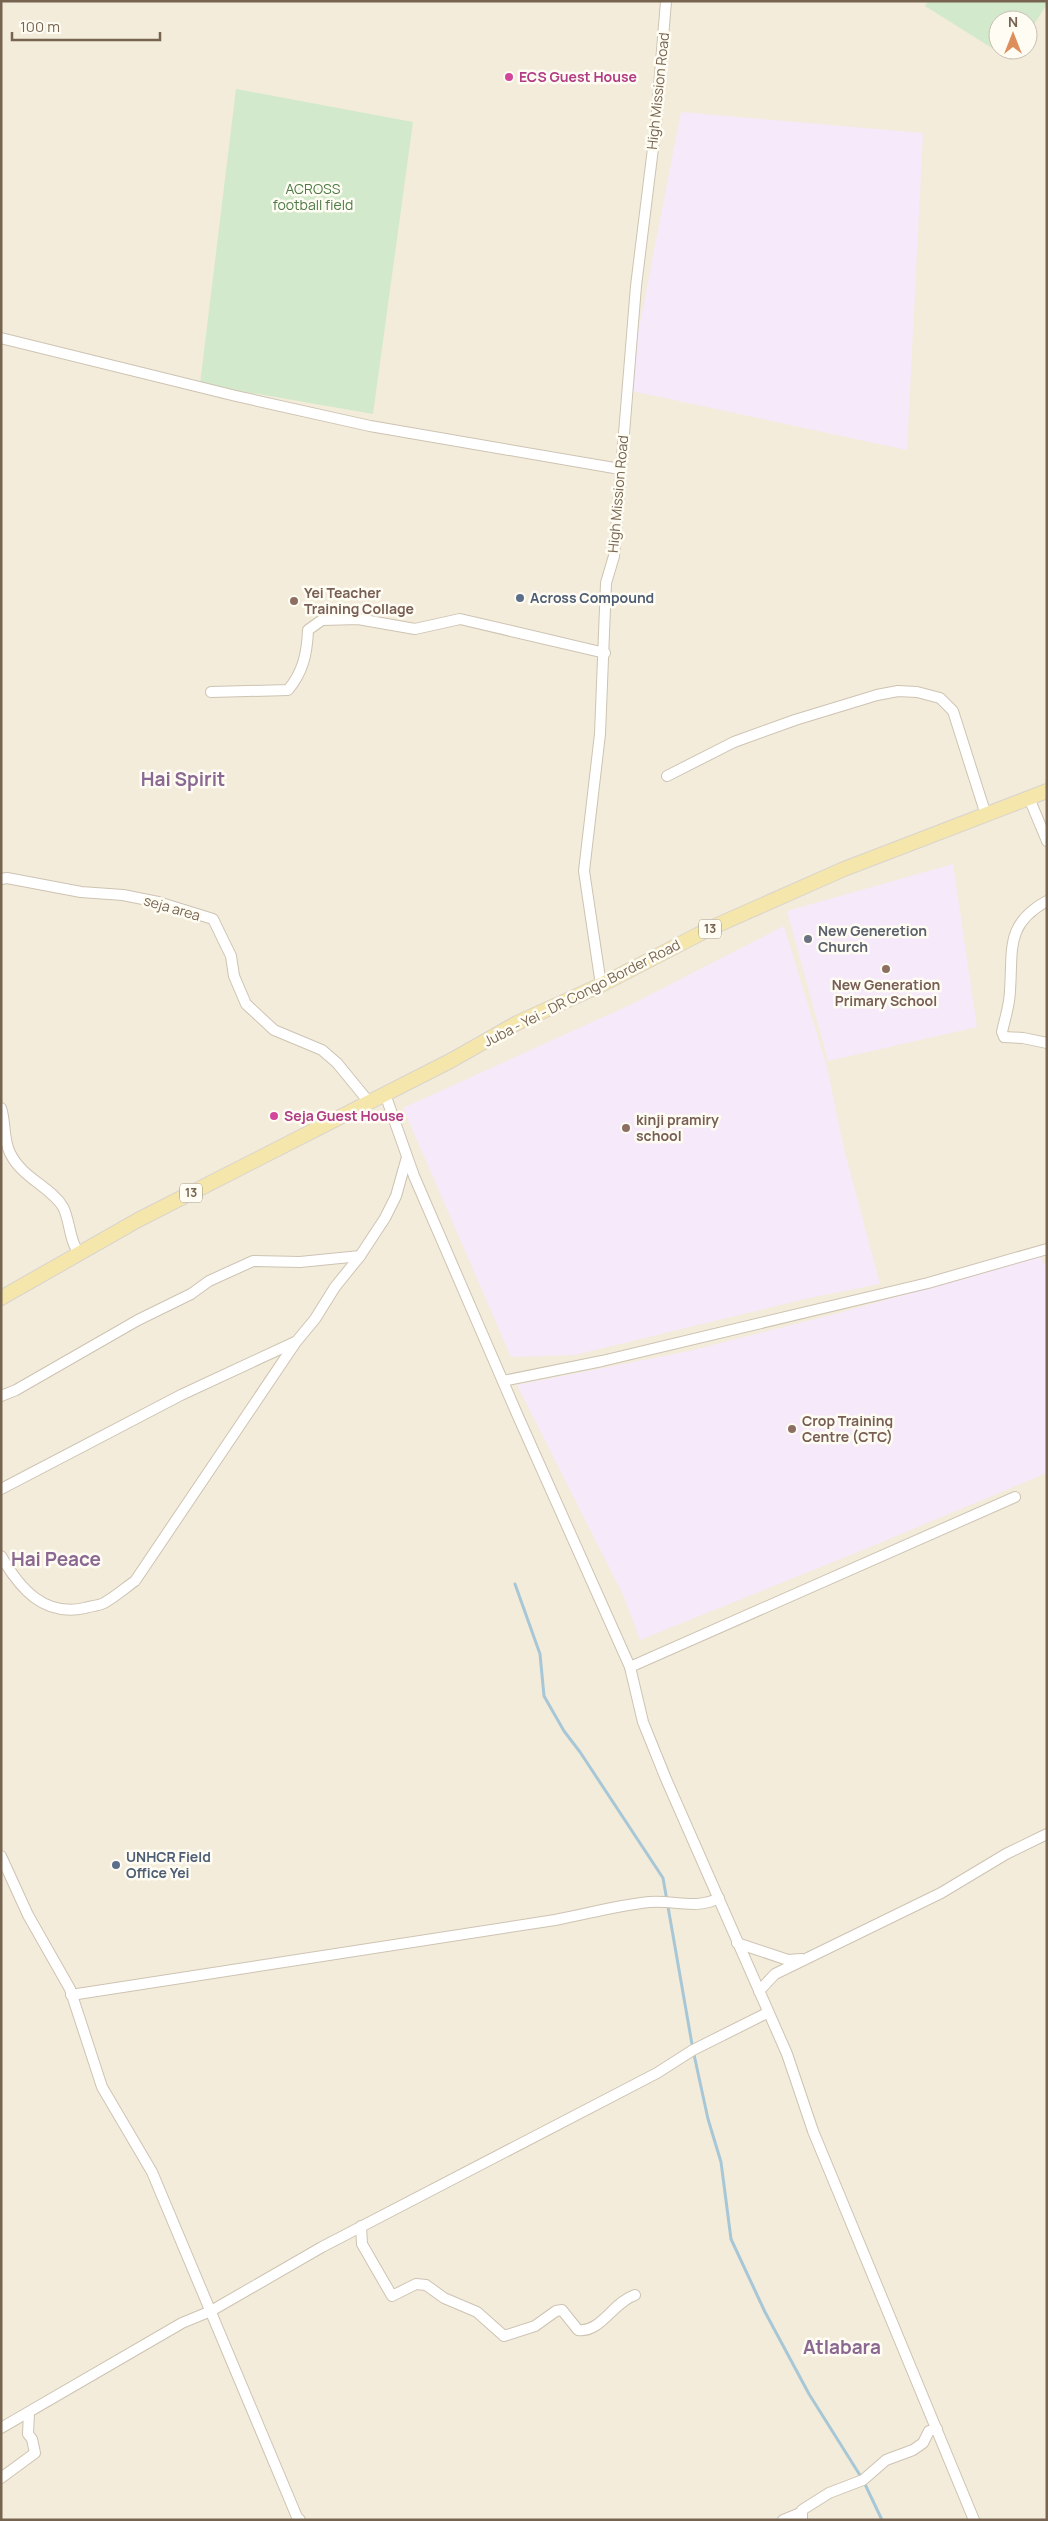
<svg xmlns="http://www.w3.org/2000/svg" width="1048" height="2521" viewBox="0 0 1048 2521" font-family="Manrope,sans-serif">
  <rect width="100%" height="100%" fill="#fcf8ed"/>
  <path fill="#f3ecdb" fill-rule="evenodd" d="M 1,1 L 1047,1 L 1047,2520 L 1,2520 ZM 998,20 L 1028,20 L 1028,50 L 998,50 Z"/>
  <g fill="#f6e9f9">
    <path d="M 681,112 L 923,133 L 907,450 L 627,390 Z"/>
    <path d="M 953,864 L 977,1027 L 828,1061 L 787,911 Z"/>
    <path d="M 784,926 L 827,1067 L 844,1149 L 880,1284 L 809,1298 L 575,1355 L 511,1357 L 403,1108 L 632,1004 Z"/>
    <path d="M 1040,1256 L 1047,1269 L 1047,1473 L 858,1552 L 640,1640 L 624,1597 L 517,1385 L 689,1351 L 839,1313 Z"/>
  </g>
  <g fill="#d2e9cb">
    <path d="M 928,1 L 1047,1 L 1047,4 L 1028,34 L 1028,20 L 998,20 L 998,50 L 1017,50 L 1011,60 L 925,6 Z"/>
    <path d="M 236,89 L 413,122 L 373,414 L 200,384 Z"/>
  </g>
  <g fill="none" stroke-linecap="round" stroke-linejoin="round">
    <path stroke="#a8c7d6" stroke-width="3" d="M 515,1584 L 540,1654 L 544,1696 L 564,1731 L 580,1752 L 663,1878 L 693,2050 L 708,2119 L 721,2162 L 731,2239 L 765,2312 L 809,2394 L 863,2480 L 882,2520"/>
    <g stroke="#cec3b2" stroke-width="12">
      <g id="minor">
        <path d="M 1,338 L 236,396 L 370,426 L 620,469"/>
        <path d="M 211,692 L 288,690 C 303,672 307,654 308,630 L 322,620 L 358,619 L 415,629 L 460,619 L 605,653"/>
        <path d="M 667,776 L 734,742 L 795,720 L 877,695 L 898,691 L 917,692 L 940,698 L 953,711 L 986,815"/>
        <path d="M 1029,798 L 1047,841"/>
        <path d="M 1,879 L 7,878 L 81,892 L 123,895 L 158,902 L 213,919 L 231,956 L 234,976 L 246,1004 L 274,1030 L 322,1050 L 337,1063 L 369,1102"/>
        <path d="M 1047,901 C 1005,924 1013,949 1010,990 C 1010,1004 1005,1018 1002,1032 L 1004,1037 L 1023,1038 L 1047,1043"/>
        <path d="M 601,985 L 584,871 L 600,734 L 606,583 L 614,556 L 636,286 L 656,124 L 666,1"/>
        <path d="M 385,1094 L 414,1176 L 517,1414 L 630,1667 L 643,1722 L 666,1779 L 787,2054 L 813,2131 L 974,2520"/>
        <path d="M 1,1108 C 6,1123 3,1139 10,1153 C 22,1178 51,1187 63,1207 C 70,1220 70,1246 80,1253"/>
        <path d="M 503,1381 L 602,1361 L 928,1283 L 1047,1249"/>
        <path d="M 1,1396 L 16,1390 L 138,1320 L 191,1294 L 209,1281 L 253,1261 L 300,1262 L 360,1256"/>
        <path d="M 1,1489 L 181,1395 L 295,1342"/>
        <path d="M 1,1556 C 20,1589 44,1617 85,1608 C 91,1606 98,1606 104,1603 C 115,1597 125,1588 135,1581 L 296,1342 L 315,1319 L 335,1287 L 360,1256 L 385,1218 L 396,1196 L 407,1157"/>
        <path d="M 630,1667 L 1015,1497"/>
        <path d="M 1,1856 L 28,1915 L 70,1989 L 102,2087 L 152,2172 L 297,2517 L 300,2520"/>
        <path d="M 737,1943 L 788,1960 L 801,1959"/>
        <path d="M 759,1991 L 775,1974 L 941,1893 L 1006,1854 L 1047,1834"/>
        <path d="M 71,1995 L 555,1920 C 587,1914 618,1905 650,1902 C 674,1900 696,1910 719,1898"/>
        <path d="M 361,2226 L 362,2244 L 392,2296 L 416,2284 L 426,2285 L 444,2298 L 477,2312 L 504,2336 L 535,2326 L 556,2311 L 562,2310 L 578,2330 C 601,2333 613,2302 635,2295"/>
        <path d="M 1,2428 L 182,2323 L 211,2311 L 322,2247 L 657,2073 L 693,2050 L 767,2013"/>
        <path d="M 1,2478 L 35,2453 L 32,2439 L 28,2434 L 29,2413"/>
        <path d="M 783,2520 L 800,2513"/>
        <path d="M 802,2520 L 802,2510 L 829,2493 L 863,2480 L 886,2460 L 913,2450 L 923,2443 L 929,2431 L 937,2429"/>
      </g>
    </g>
    <g stroke="#d9d4ce" stroke-width="16">
      <path id="major" d="M 1,1298 L 138,1220 L 452,1060 L 517,1023 L 601,985 L 713,927 L 844,869 L 1047,791"/>
    </g>
    <use href="#minor" stroke="#fff" stroke-width="10"/>
    <use href="#major" stroke="#f5e6ab" stroke-width="14"/>
  </g>
  <g fill="#d1479c" stroke="#fefcf3" stroke-width="2">
    <circle cx="509" cy="77" r="5"/>
    <circle cx="274" cy="1116" r="5"/>
  </g>
  <g fill="#5c6f8a" stroke="#fefcf3" stroke-width="2">
    <circle cx="520" cy="598" r="5"/>
    <circle cx="116" cy="1865" r="5"/>
  </g>
  <g fill="#8d6e63" stroke="#fefcf3" stroke-width="2">
    <circle cx="294" cy="601" r="5"/>
    <circle cx="886" cy="969" r="5"/>
    <circle cx="626" cy="1128" r="5"/>
    <circle cx="792" cy="1429" r="5"/>
  </g>
  <circle fill="#6b7280" stroke="#fefcf3" stroke-width="2" cx="808" cy="939" r="5"/>
  <g text-anchor="middle" stroke-width="5" stroke-linejoin="round" paint-order="stroke">
    <g fill="#fefcf3" stroke="#9f9281" stroke-width="1">
      <rect x="699" y="919.5" width="22" height="19" rx="4"/>
      <rect x="180" y="1183.5" width="22" height="19" rx="4"/>
    </g>
    <g font-size="12" font-weight="bold" fill="#766450">
      <text x="710" y="933">13</text>
      <text x="191" y="1197">13</text>
    </g>
    <g font-size="14" font-weight="bold" fill="#b23c85" stroke="#fefcf3" text-anchor="start">
      <text x="519" y="82">ECS Guest House</text>
      <text x="284" y="1121">Seja Guest House</text>
    </g>
    <g font-size="14" fill="#766450" stroke="#fefcf3">
      <text transform="translate(658 91) rotate(-84)" y="5">High Mission Road</text>
      <text transform="translate(618 494) rotate(-85)" y="5">High Mission Road</text>
      <text transform="translate(172 908) rotate(16)" y="5">seja area</text>
      <text transform="translate(582 993) rotate(-27)" y="5">Juba - Yei - DR Congo Border Road</text>
    </g>
    <g font-size="14" fill="#4e7b49" stroke="#fefcf3">
      <text x="313" y="194">ACROSS<tspan x="313" dy="16">football field</tspan></text>
    </g>
    <g font-size="14" font-weight="bold" fill="#785e54" stroke="#fefcf3" text-anchor="start">
      <text x="304" y="598">Yei Teacher<tspan x="304" dy="16">Training Collage</tspan></text>
      <text x="886" y="990" text-anchor="middle">New Generation<tspan x="886" dy="16">Primary School</tspan></text>
      <text x="636" y="1125">kinji pramiry<tspan x="636" dy="16">school</tspan></text>
      <text x="802" y="1426">Crop Training<tspan x="802" dy="16">Centre (CTC)</tspan></text>
    </g>
    <g font-size="14" font-weight="bold" fill="#4e5e75" stroke="#fefcf3" text-anchor="start">
      <text x="530" y="603">Across Compound</text>
      <text x="126" y="1862">UNHCR Field<tspan x="126" dy="16">Office Yei</tspan></text>
    </g>
    <g font-size="14" font-weight="bold" fill="#5b616d" stroke="#fefcf3" text-anchor="start">
      <text x="818" y="936">New Generetion<tspan x="818" dy="16">Church</tspan></text>
    </g>
    <g font-size="19" font-weight="bold" fill="#8b6891" stroke="#fefcf3">
      <text x="183" y="786">Hai Spirit</text>
      <text x="56" y="1566">Hai Peace</text>
      <text x="842" y="2354">Atlabara</text>
    </g>
  </g>
  <rect width="1048" height="2521" fill="none" stroke="#766450" stroke-width="5"/>
  <g transform="translate(1013 35)"><circle r="24" fill="#fefcf3" stroke="#c8bfb2"/>
  <path d="M0-4L9 19L0 12L-9 19Z" fill="#dc8e5c"/>
  <text y="-8" font-size="14" font-weight="bold" text-anchor="middle" fill="#766450">N</text>
  </g>
  <path d="M12 32v8h148v-8" fill="none" stroke="#766450" stroke-width="2.5"/>
  <text x="20" y="32" font-size="15" fill="#766450" stroke="#fefcf3" stroke-width="4" paint-order="stroke">100 m</text>
</svg>
